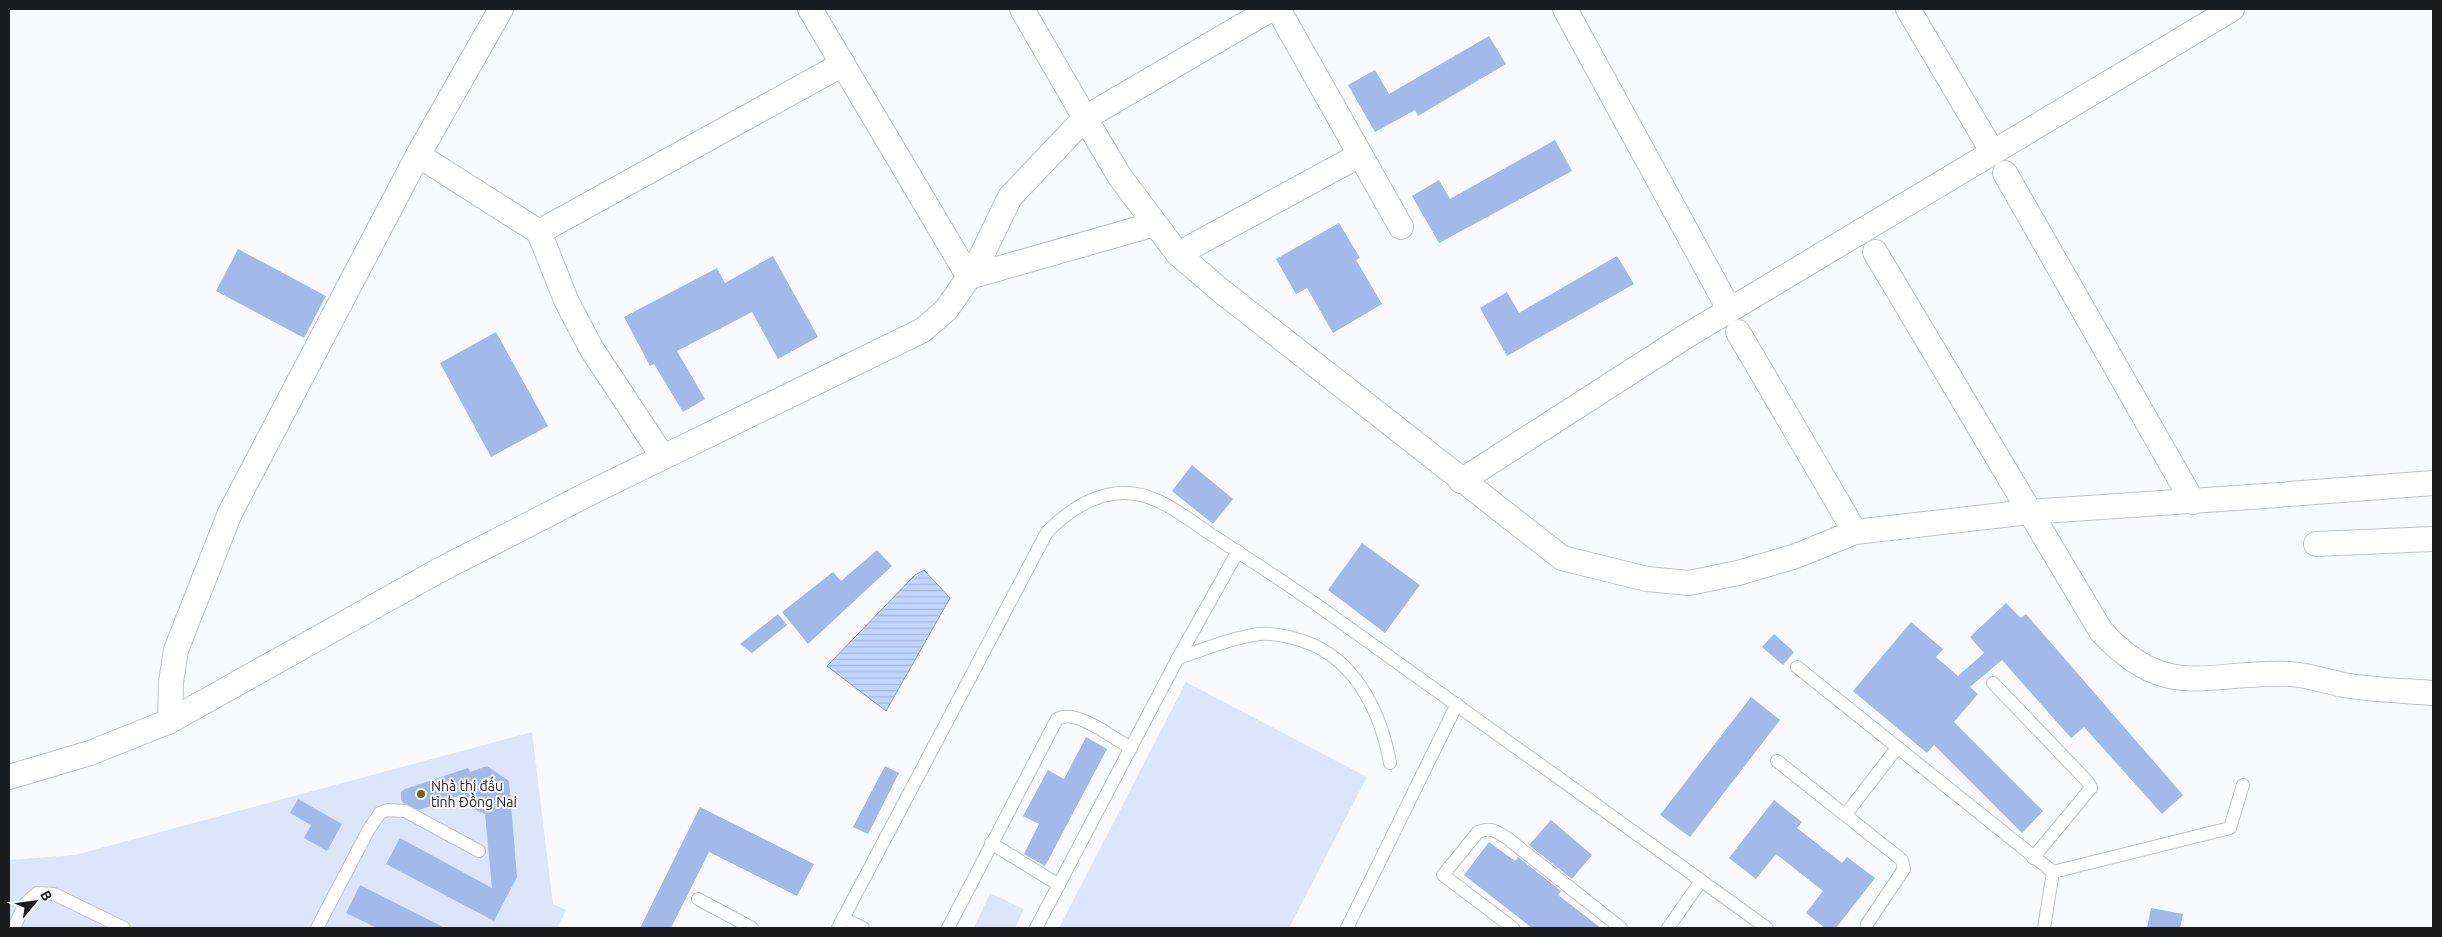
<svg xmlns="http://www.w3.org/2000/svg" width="2442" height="937" viewBox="0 0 2442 937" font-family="Ubuntu,sans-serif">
  <defs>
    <pattern id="water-rules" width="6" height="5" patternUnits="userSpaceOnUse" patternTransform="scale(1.25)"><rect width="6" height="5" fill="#c3d5fe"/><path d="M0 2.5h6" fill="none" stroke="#a7b6d9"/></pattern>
  </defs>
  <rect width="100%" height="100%" fill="#f8fafe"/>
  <g fill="#dce5f9">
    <path d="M 1186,682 L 1367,777 L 1289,928 L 1059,928 Z"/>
    <path d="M 532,732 L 553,904 L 566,910 L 557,928 L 9,928 L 9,860 L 75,855 Z"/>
    <path d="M 990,893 L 1024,909 L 1015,928 L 974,928 Z"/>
  </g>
  <path fill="url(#water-rules)" stroke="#909ebb" d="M 924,570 L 950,598 L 886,711 L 827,666 L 915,575 Z"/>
  <g fill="#a3b9ea">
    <path d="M 1489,36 L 1506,64 L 1418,116 L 1415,110 L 1375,132 L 1348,85 L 1375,70 L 1389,94 Z"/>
    <path d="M 1555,140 L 1572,171 L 1439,243 L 1412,196 L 1439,180 L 1450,199 Z"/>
    <path d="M 1339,223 L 1360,258 L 1356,260 L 1382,304 L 1333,333 L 1307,288 L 1296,294 L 1276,259 Z"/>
    <path d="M 238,249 L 326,296 L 304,338 L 216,291 Z"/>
    <path d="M 773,256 L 818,337 L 778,359 L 752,312 L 677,351 L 705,399 L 683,412 L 654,364 L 650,366 L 624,317 L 717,268 L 725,283 Z"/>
    <path d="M 1617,256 L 1634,284 L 1507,356 L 1480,308 L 1507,292 L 1519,313 Z"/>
    <path d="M 496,332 L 548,426 L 491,457 L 440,363 Z"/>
    <path d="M 1192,465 L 1233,499 L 1213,524 L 1172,491 Z"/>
    <path d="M 1362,543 L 1420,585 L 1385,633 L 1328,590 Z"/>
    <path d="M 877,550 L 892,566 L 808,644 L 782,612 L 833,572 L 841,581 Z"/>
    <path d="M 2006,603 L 2021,618 L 2026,614 L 2183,795 L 2162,814 L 2084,727 L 2071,738 L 2002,660 L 1970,687 L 1978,694 L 1954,722 L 2043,811 L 2022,833 L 1934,745 L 1927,753 L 1853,691 L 1911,622 L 1943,649 L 1936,657 L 1958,676 L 1984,653 L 1970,637 Z"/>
    <path d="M 778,614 L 787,625 L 752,653 L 740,644 Z"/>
    <path d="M 1774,634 L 1794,652 L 1783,665 L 1762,647 Z"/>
    <path d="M 1751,697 L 1780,720 L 1690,837 L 1660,815 Z"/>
    <path d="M 1086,737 L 1107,749 L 1045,866 L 1024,854 L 1039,824 L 1023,816 L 1048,770 L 1064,779 Z"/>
    <path d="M 487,766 L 509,781 L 517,877 L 494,921 L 386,864 L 400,838 L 492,888 L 485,814 L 471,808 L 465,794 L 419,810 L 403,803 L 401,799 L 401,792 L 405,789 L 468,768 L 470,772 Z"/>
    <path d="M 885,766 L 899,773 L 868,834 L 853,827 Z"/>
    <path d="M 298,799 L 342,824 L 327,851 L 304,838 L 311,825 L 290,813 Z"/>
    <path d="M 1774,800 L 1802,822 L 1797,828 L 1842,863 L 1847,857 L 1875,878 L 1836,928 L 1825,928 L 1806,913 L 1823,891 L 1776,854 L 1756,879 L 1729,858 Z"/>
    <path d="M 700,807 L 814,864 L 797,896 L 709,852 L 671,928 L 640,928 Z"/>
    <path d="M 1551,820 L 1592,855 L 1572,879 L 1529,845 Z"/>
    <path d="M 1489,842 L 1515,861 L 1518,857 L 1561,891 L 1558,895 L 1601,928 L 1532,928 L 1464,875 Z"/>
    <path d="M 360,885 L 445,928 L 377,928 L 346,913 Z"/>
    <path d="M 2151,908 L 2183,914 L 2180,928 L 2147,928 Z"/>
  </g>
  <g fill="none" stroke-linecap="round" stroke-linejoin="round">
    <g stroke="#bec3cd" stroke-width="14">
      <g id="lane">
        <path d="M 1178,658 C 1205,649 1231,638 1259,634 C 1270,633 1282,635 1293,638 C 1352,652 1380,708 1390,763"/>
        <path d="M 1797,667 L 2053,872"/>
        <path d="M 1993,683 L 2088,782 L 2091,788 L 2033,858"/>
        <path d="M 1777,761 L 1902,860 L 1904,869 L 1867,924"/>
        <path d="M 1846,814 L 1897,748"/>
        <path d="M 991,843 L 1059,885"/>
        <path d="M 698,899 L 752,928"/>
        <path d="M 843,918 L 863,928"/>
        <path d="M 14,928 L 24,905 L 37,893 L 54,894 L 124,928"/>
        <path d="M 317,928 L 369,829 L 380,813 L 387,810 L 405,811 L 479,851"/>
        <path d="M 838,928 L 1047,532 C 1070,509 1101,488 1136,494 C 1163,498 1189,520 1212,535 C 1247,558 1283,581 1317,605 C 1468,712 1617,820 1767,928"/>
        <path d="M 948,928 L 1057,719 C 1077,708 1112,738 1131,748"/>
        <path d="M 1036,928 L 1178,658 L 1238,551"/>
        <path d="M 1347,928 L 1457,704"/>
        <path d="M 1513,928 L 1443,875 L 1478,832 C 1491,827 1496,831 1507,838 L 1621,928"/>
        <path d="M 1668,928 L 1701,881"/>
        <path d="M 2044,928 L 2053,872 L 2230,828 L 2243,785"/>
      </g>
    </g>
    <g stroke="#bec3cd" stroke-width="26">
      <g id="street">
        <path d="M 810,9 L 969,277 L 1155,224"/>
        <path d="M 1271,9 L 1085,118 L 1120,177 L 1178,254 L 1220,290 L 1562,558 L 1647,579 L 1689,583 L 1738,573 L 1796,556 L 1855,532 L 2029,512 L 2280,495"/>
        <path d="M 1278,9 L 1401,227"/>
        <path d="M 1565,9 L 1729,309"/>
        <path d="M 1908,9 L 1992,151"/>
        <path d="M 418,155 L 501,9"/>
        <path d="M 2005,173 L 2193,502"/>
        <path d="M 539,232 L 843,64"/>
        <path d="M 1875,252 L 2101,631 C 2167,704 2209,670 2290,674 C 2310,675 2330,683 2350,686 C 2377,690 2406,691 2433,693"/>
        <path d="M 1178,254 L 1360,155"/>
        <path d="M 1738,332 L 1855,532"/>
        <path d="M 1461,481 L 1688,335 L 2232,9"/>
        <path d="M 2289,494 L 2433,483"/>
        <path d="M 2316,544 L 2433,539"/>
        <path d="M 170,721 L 171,682 L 176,650 L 230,513 L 418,155 L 539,232 L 566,300 L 591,348 L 663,457"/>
        <path d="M 9,777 L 90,753 L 170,721 L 436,572 L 594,491 L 923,330 L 946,310 L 976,267 L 1010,197 L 1085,118 L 1022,9"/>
      </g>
    </g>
    <use href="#lane" stroke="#fff" stroke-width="12"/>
    <use href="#street" stroke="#fff" stroke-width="24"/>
  </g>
  <circle fill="#626d14" stroke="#f8fafe" stroke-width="2" cx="421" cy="794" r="5"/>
  <g text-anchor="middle" stroke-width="4" stroke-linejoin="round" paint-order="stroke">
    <g font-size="14" fill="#1a1c20" stroke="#f8fafe" text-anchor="start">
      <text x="431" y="791">Nhà thi đấu<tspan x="431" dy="16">tỉnh Đồng Nai</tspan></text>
    </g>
  </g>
  <rect width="2442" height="937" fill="none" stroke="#1a1c20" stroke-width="20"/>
  <g transform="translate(35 902) rotate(61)" stroke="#f8fafe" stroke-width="4" paint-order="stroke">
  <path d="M0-4L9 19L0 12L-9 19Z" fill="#1a1c20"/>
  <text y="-8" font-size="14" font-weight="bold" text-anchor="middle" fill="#1a1c20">B</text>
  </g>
</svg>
